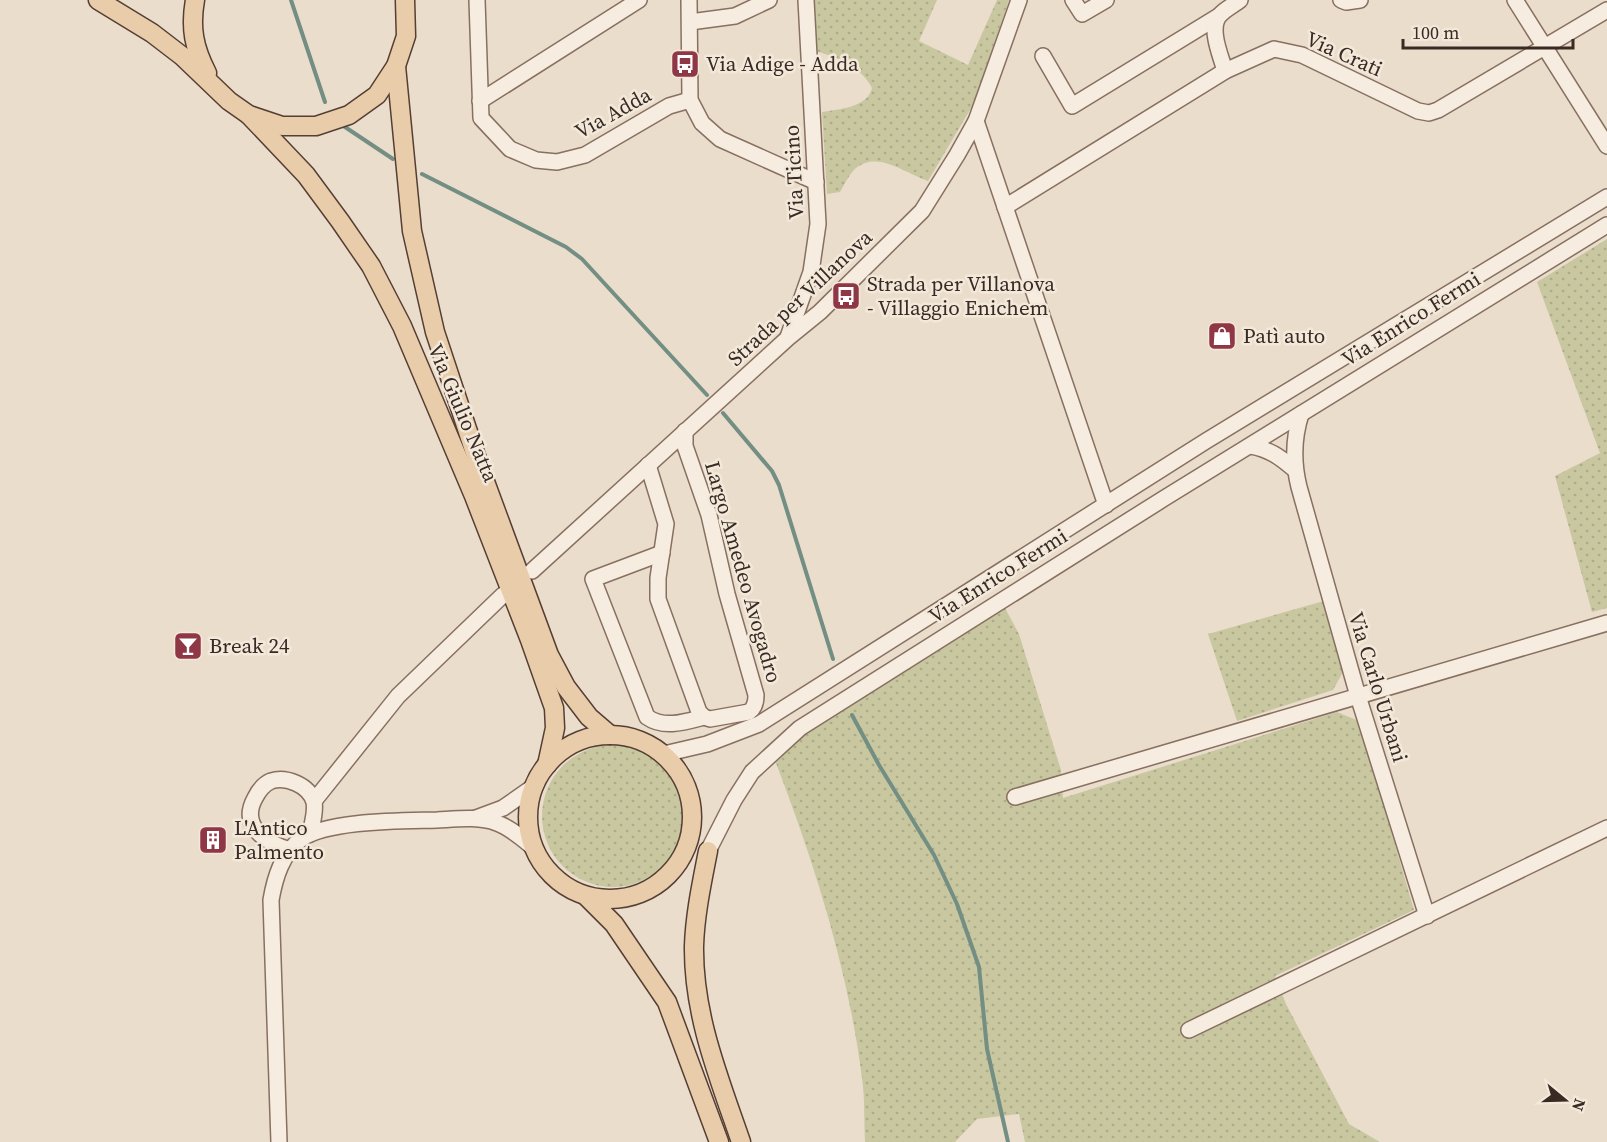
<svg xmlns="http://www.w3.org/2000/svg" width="1607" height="1142" viewBox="0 0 1607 1142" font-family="'Source Serif 4',serif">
  <defs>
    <pattern id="green-dots" width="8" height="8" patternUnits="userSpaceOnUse" patternTransform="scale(1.5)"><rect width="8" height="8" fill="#c8c7a0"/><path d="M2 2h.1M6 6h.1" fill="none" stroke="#adab8a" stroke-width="1.8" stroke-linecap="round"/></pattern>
  </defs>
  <rect width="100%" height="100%" fill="#ebddcc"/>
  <g fill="url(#green-dots)">
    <path d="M 815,0 L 937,0 L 919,41 L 968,65 L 997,0 L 1009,0 L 974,103 L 928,181 C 904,173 875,148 853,171 C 848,177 844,185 840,192 L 827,194 L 822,112 C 839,109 867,108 872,88 C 861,66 838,58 816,51 Z"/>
    <path d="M 1607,239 L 1607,608 L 1592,612 L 1555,476 L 1600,453 L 1537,282 Z"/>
    <path d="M 1324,601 L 1344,670 L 1333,690 L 1237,721 L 1208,634 Z"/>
    <path d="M 1005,608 L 1019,634 L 1061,770 L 1063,798 L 1337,712 L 1359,721 L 1414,910 L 1275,976 L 1286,1004 L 1349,1124 L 1380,1142 L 1025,1142 L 1019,1114 L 977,1119 L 955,1142 L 865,1142 C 864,1121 865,1099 862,1078 C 848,969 815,865 776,763 L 788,747 L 826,720 Z"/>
    <circle cx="613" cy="816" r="71"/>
  </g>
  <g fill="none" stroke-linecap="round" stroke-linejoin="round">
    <g stroke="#738e83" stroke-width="4">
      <path d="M 291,0 L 325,102"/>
      <path d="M 342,125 L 393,159"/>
      <path d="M 422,174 L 566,247 L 582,259 L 707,395"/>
      <path d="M 723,413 L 772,471 L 779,485 L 833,659"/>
      <path d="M 852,715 L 879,765 L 934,855 L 957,904 L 979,967 L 987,1049 L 1008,1142"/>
    </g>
    <g stroke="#877061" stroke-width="18">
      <g id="minor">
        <path d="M 477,0 L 481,118 L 510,149 L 536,160 L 557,162 L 585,155 L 669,106 L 690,100"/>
        <path d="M 689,0 L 690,100 L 702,123 L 720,139 L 816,182"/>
        <path d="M 1073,0 L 1082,14 L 1106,0"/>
        <path d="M 1341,0 L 1346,2 L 1360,0"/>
        <path d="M 1515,0 L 1607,146"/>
        <path d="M 690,22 L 735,16 L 769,0"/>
        <path d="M 1043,56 L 1072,106 L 1219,16"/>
        <path d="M 1225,71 C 1221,56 1208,28 1220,15 C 1225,9 1234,5 1240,0"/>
        <path d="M 480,101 L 639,0"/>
        <path d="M 976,121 L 1106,505"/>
        <path d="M 1005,207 L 1225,71 L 1274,49 L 1302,55 L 1418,111 L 1429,113 L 1438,110 L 1607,10"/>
        <path d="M 788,337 L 811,272 L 818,224 L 806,0"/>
        <path d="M 1301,414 C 1293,439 1293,463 1299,487 L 1358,696 L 1427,916"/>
        <path d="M 1251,446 C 1269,449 1280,457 1294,469"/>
        <path d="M 648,465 L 666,524 L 658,578 L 658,599 L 699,712 L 704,717 L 710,719 L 749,712 C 755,708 756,702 756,695 L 727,594 L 709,515 L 685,446 L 685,431"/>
        <path d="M 662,553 L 593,579 L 647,717 C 664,729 685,722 704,717"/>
        <path d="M 532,571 L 788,338 L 820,312 L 922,211 L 957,155 L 976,121 L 1019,0"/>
        <path d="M 664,754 L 707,744 L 759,724 L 1206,441 L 1607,197"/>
        <path d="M 1015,797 L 1607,623"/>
        <path d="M 314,801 L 398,696 L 503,595"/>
        <path d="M 476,818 L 503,808 L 536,785"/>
        <path d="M 290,850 C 267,843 239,827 255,798 C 258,792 264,784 271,781 C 286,776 309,785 314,802 C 316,812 312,824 310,834"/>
        <path d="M 708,851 L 734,800 L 752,772 L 800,728 L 1163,499 L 1607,225"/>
        <path d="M 1189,1030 L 1607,828"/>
        <path d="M 279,1142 L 271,900 C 275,877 282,854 301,839 C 329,820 403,821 437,820 C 456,819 479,816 497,823 C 511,828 524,840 535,849"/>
      </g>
    </g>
    <g stroke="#553f35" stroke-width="21">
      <g id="major">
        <path d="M 98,0 L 152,33 L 182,56 L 229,101 L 249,115 L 282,126 L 316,126 L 349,115 L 377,95 L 396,66 L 406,36 L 405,0"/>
        <path d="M 195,0 C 190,28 194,48 207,73"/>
        <path d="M 396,66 L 412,231 L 435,332 L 480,468 L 549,655 L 566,687 L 589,717 L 610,735"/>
        <path d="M 249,115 L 306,175 L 340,221 L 371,266 L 402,326 L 474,496 L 530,640 L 554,708 L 555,728 L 547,765"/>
        <circle cx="610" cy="817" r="82"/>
        <path d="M 708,851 C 702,882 695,914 694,946 C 693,1015 719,1078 741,1142"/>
        <path d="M 586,896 L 614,924 L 667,1002 L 719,1142"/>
      </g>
    </g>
    <use href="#minor" stroke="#f6ecdf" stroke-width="15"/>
    <use href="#major" stroke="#e9cca9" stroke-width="18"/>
  </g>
  <defs>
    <g id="bus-square" transform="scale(1.5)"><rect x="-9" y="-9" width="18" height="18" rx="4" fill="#8f3744" stroke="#f3e9db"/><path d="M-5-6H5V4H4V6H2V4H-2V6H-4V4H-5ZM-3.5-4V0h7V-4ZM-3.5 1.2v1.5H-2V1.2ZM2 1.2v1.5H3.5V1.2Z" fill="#fff"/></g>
    <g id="shop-square" transform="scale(1.5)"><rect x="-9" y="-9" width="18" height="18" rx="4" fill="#8f3744" stroke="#f3e9db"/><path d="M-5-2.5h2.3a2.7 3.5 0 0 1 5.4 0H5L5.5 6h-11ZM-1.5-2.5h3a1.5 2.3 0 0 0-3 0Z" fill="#fff"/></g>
    <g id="bar-square" transform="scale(1.5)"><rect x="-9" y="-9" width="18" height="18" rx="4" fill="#8f3744" stroke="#f3e9db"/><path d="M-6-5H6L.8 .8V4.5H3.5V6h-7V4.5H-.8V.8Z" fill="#fff"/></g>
    <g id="building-square" transform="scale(1.5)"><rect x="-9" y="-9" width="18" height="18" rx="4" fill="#8f3744" stroke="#f3e9db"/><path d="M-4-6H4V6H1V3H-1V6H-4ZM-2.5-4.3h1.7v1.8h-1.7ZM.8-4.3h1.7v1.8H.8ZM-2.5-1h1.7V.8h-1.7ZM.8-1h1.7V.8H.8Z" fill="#fff"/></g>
  </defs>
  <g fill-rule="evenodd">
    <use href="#bus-square" x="685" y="64"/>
    <use href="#bus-square" x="846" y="296"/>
    <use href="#shop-square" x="1222" y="336"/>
    <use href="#bar-square" x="188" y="646"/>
    <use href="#building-square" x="213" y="840"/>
  </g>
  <g text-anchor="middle" stroke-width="5" stroke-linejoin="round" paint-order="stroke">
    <g font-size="21" fill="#392a23" stroke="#f3e9db">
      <text transform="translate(1344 54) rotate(24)" y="7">Via Crati</text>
      <text transform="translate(613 113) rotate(-29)" y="7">Via Adda</text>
      <text transform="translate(794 172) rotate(-93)" y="7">Via Ticino</text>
      <text transform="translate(800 298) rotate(-43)" y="7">Strada per Villanova</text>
      <text transform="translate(1411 319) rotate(-32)" y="7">Via Enrico Fermi</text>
      <text transform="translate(463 413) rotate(67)" y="7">Via Giulio Natta</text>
      <text transform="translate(743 572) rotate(74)" y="7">Largo Amedeo Avogadro</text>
      <text transform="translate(998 576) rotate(-32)" y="7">Via Enrico Fermi</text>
      <text transform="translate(1378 687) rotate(73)" y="7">Via Carlo Urbani</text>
    </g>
    <g font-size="21" fill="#392a23" stroke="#f3e9db" text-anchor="start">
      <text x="706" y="71">Via Adige - Adda</text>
      <text x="867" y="291">Strada per Villanova<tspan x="867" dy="24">- Villaggio Enichem</tspan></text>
      <text x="1243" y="343">Patì auto</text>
      <text x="209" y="653">Break 24</text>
      <text x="234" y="835">L'Antico<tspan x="234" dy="24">Palmento</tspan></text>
    </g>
  </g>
  <g transform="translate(1565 1100) rotate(109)" stroke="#f3e9db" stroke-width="4.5" paint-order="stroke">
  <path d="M0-4.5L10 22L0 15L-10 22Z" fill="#392a23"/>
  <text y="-9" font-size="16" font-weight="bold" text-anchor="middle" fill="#392a23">N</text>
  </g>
  <path d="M1403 39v9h170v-9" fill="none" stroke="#392a23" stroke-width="3"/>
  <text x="1412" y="39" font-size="18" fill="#392a23" stroke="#f3e9db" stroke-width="4.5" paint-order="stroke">100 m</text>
</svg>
